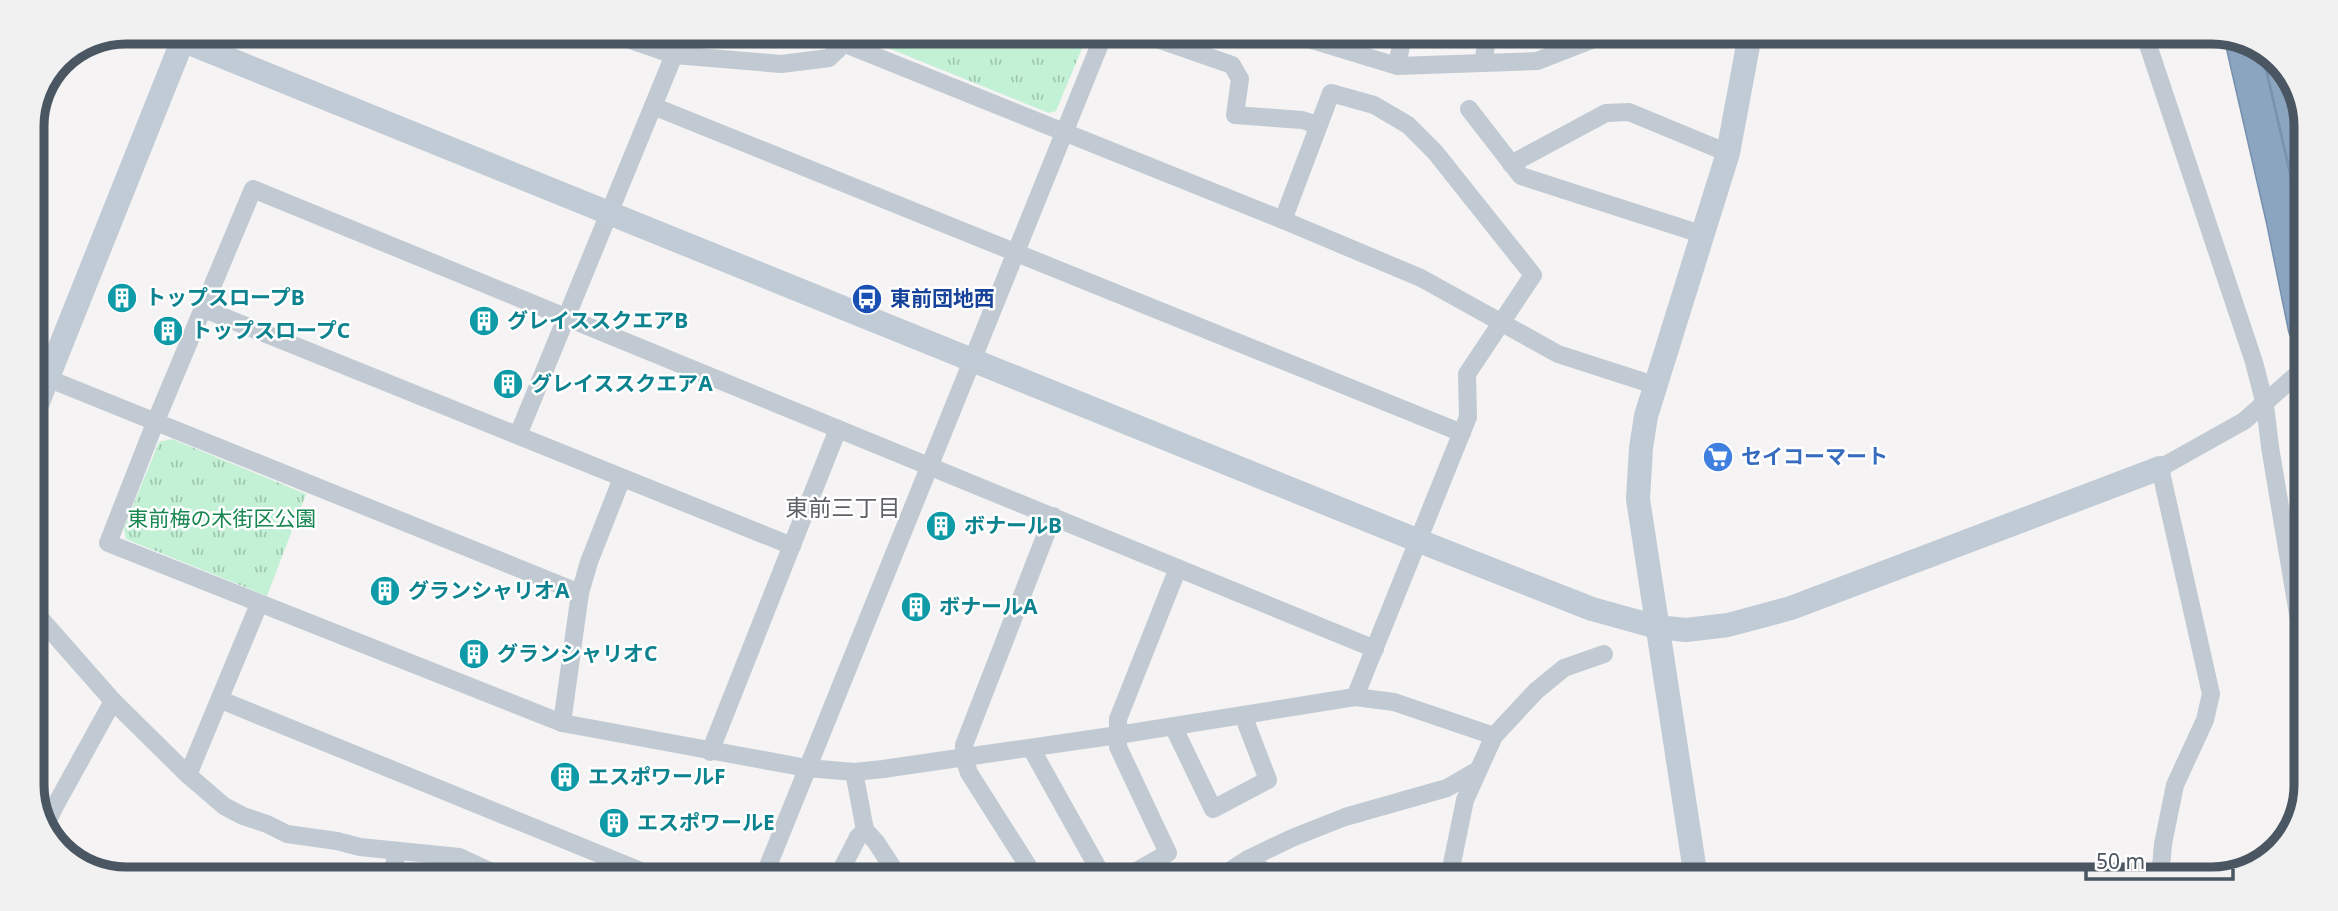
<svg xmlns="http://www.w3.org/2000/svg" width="2338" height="911" viewBox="0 0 2338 911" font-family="'Noto Sans','Noto Sans JP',sans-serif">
  <defs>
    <pattern id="park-tufts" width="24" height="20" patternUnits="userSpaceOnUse" patternTransform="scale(1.75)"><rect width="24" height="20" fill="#c3f1d5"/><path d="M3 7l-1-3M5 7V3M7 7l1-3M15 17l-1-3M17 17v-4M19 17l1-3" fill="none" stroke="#a0c6b0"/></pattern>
  </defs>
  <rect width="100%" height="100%" fill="#f5f3f3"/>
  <g fill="url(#park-tufts)">
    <path d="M 902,33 L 1088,34 L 1056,111 L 1049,113 L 888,48 Z"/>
    <path d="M 172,439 L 306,494 L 267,596 L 126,539 L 124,528 L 159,442 Z"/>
  </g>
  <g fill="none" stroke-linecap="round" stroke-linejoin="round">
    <g stroke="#7690ad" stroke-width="35">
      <g id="highway">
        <path d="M 2241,37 L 2283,220 L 2305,328"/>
        <path d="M 2283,66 L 2306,165"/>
      </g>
    </g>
    <g stroke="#c1cad2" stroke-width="18">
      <path d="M 610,33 L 674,55 L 781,64 L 829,58 L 855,33"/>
      <path d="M 1143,34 L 1232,65 L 1240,79 L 1235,115 L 1302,120 L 1318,125"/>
      <path d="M 1292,34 L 1397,66 L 1537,61 L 1604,35"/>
      <path d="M 2145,36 L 2254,362 L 2265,405 L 2270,447 L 2303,644"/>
      <path d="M 845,44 L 1283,220 L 1421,278 L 1558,354 L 1657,386"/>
      <path d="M 1483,63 L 1488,35"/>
      <path d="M 1397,66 L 1403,35"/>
      <path d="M 653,106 L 1462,433"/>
      <path d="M 1469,109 L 1521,176 L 1704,235"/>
      <path d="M 1511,164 L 1606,113 L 1629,112 L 1728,153"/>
      <path d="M 1283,220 L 1331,93 L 1374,105 L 1408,125 L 1435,152 L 1533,275 L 1467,374 L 1468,417 L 1355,697"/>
      <path d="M 204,309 L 792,546"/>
      <path d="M 32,372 L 580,593"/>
      <path d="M 518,435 L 674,55"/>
      <path d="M 32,609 L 113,701 L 188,775 L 224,806 L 243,816 L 267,824 L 287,834 L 337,841 L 360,847 L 459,857 L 498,875"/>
      <path d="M 1375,649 L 253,189 L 155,423 L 108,543 L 562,723 L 807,768 L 854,772 L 883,769 L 1118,735 L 1355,697 L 1394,702 L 1494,736"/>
      <path d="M 221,700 L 641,871 L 639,876"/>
      <path d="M 562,723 L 580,593 L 589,562 L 622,478"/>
      <path d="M 1173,726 L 1213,809 L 1268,780 L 1243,715"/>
      <path d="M 1031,748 L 1103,877"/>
      <path d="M 710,752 L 838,429"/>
      <path d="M 854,772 L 865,830 L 876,842 L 898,876"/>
      <path d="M 188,775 L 259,604"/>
      <path d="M 45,827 L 55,806 L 113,701"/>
      <path d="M 1248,859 L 1272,877"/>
      <path d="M 391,875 L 398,851"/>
      <path d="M 764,876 L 1104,34"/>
      <path d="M 838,876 L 858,837 L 865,830"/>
      <path d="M 1035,877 L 969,773 L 964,757 L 964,745 L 1053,516"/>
      <path d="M 1126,877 L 1168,853 L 1118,747 L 1118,719 L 1178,568"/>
      <path d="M 1220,877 L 1248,859 L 1292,838 L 1345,817 L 1447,788 L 1478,770"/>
      <path d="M 1449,878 L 1465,800 L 1494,736 L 1536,691 L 1564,668 L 1604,654"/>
      <path d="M 2160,879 L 2163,844 L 2175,785 L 2205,720 L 2211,694 L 2160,468 L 2244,421 L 2294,377"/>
    </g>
    <g stroke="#c1cbd6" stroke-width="24">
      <path d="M 162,32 L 1419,541 L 1592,609 L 1657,627 L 1686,630 L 1728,625 L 1791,608 L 2160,468"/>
      <path d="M 32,417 L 186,32"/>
      <path d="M 1696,878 L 1638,499 L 1641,448 L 1646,416 L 1728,153 L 1750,35"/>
    </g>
    <use href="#highway" stroke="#8ba5c1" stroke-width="32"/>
  </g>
  <defs>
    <g id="building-disc" transform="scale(1.575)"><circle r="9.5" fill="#0f9aa8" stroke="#fff"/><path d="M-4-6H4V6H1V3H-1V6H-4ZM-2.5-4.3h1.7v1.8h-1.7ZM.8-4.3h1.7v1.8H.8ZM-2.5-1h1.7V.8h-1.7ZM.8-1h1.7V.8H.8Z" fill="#fff"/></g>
    <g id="bus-disc" transform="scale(1.575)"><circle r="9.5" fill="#1a4fb4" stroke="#fff"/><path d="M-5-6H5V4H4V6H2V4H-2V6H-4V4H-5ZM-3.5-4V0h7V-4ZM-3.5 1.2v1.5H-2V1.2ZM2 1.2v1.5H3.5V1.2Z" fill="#fff"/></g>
    <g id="supermarket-disc" transform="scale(1.575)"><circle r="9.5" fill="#3f7fe0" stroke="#fff"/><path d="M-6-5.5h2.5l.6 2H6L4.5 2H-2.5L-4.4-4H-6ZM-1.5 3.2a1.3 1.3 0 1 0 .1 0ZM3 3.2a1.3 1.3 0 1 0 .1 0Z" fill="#fff"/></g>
  </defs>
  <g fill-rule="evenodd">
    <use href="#building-disc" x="122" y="298"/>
    <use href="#bus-disc" x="867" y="299"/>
    <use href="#building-disc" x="484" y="321"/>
    <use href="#building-disc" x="168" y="331"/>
    <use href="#building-disc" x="508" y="384"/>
    <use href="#supermarket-disc" x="1718" y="457"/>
    <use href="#building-disc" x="941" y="526"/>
    <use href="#building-disc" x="385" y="591"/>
    <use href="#building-disc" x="916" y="607"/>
    <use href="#building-disc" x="474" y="654"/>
    <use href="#building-disc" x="565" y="777"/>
    <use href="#building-disc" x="614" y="823"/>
  </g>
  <g text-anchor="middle" stroke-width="5" stroke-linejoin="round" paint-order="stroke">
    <g font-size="21" font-weight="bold" fill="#0d838f" stroke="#fff" text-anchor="start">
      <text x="145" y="305">トップスロープB</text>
      <text x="507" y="328">グレイススクエアB</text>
      <text x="191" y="338">トップスロープC</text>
      <text x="531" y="391">グレイススクエアA</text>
      <text x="964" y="533">ボナールB</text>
      <text x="408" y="598">グランシャリオA</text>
      <text x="939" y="614">ボナールA</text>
      <text x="497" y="661">グランシャリオC</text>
      <text x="588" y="784">エスポワールF</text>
      <text x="637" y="830">エスポワールE</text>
    </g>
    <g font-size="21" font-weight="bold" fill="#164399" stroke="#fff" text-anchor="start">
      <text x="890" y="306">東前団地西</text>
    </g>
    <g font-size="21" font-weight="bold" fill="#366cbe" stroke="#fff" text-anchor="start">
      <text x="1741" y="464">セイコーマート</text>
    </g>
    <g font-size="21" fill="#17864f" stroke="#fff">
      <text x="222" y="526">東前梅の木街区公園</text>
    </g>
    <g font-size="23" fill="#5f6368" stroke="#fff">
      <text x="843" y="516">東前三丁目</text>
    </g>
  </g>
  <path d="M0 0H2338V911H0ZM126 44H2212A82 82 0 0 1 2294 126V785A82 82 0 0 1 2212 867H126A82 82 0 0 1 44 785V126A82 82 0 0 1 126 44Z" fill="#f1f1f2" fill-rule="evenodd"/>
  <path fill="none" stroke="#4a5661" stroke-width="9" d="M126 44H2212A82 82 0 0 1 2294 126V785A82 82 0 0 1 2212 867H126A82 82 0 0 1 44 785V126A82 82 0 0 1 126 44Z"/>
  <path d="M2086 869v10h147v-10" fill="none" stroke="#4a5661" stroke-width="3.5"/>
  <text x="2096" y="869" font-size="21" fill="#4a5661" stroke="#ffffff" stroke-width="5" paint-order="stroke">50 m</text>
</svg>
